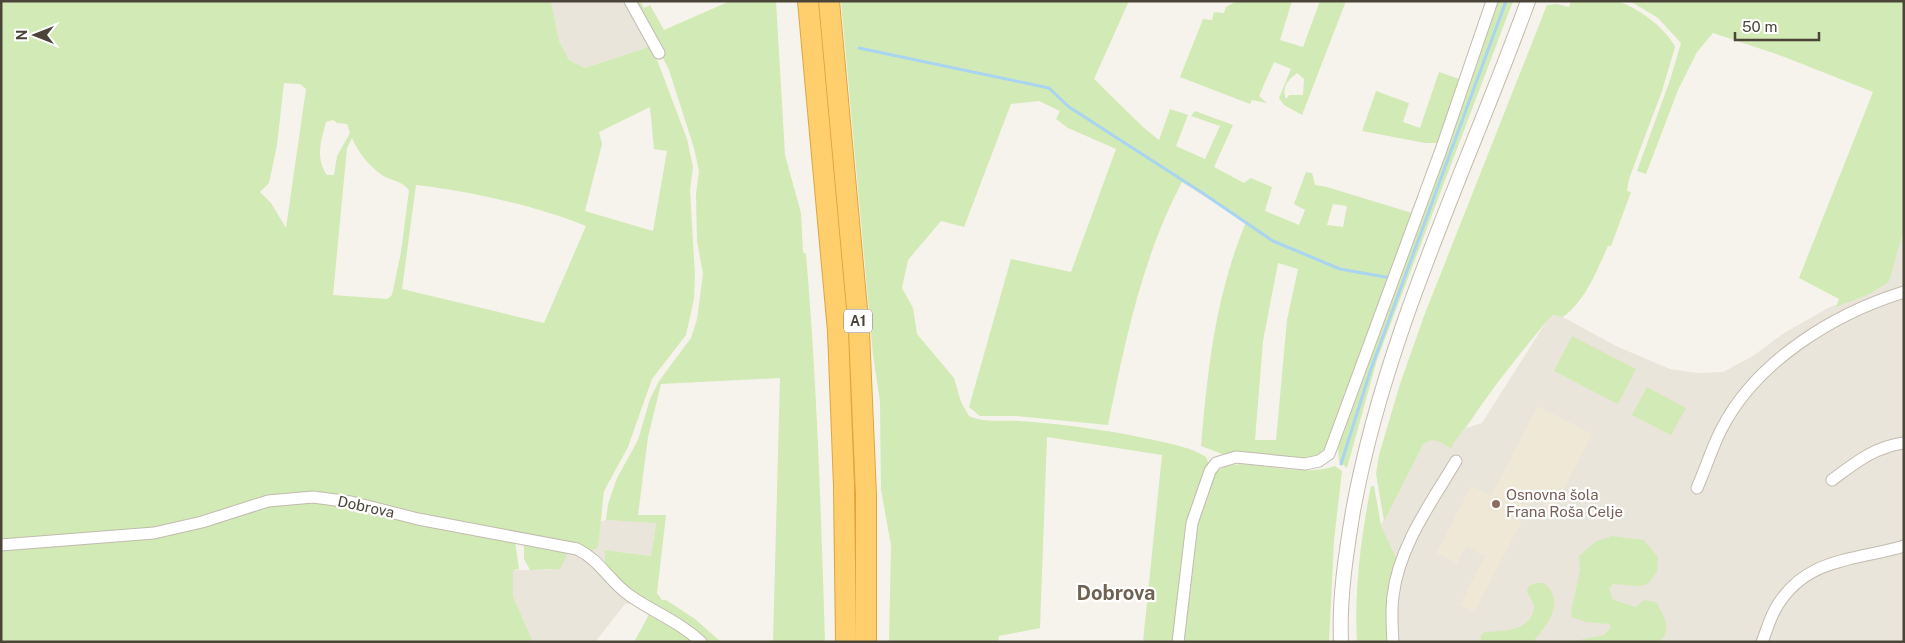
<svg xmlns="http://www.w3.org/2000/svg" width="1905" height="643" viewBox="0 0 1905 643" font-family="'Public Sans',sans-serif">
  <rect width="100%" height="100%" fill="#f6f3ec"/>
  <g fill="#eae5da">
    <path d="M 551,1 L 634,1 L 656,41 L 643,49 L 585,68 L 569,60 L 559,41 Z"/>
    <path d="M 1904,229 L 1904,642 L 1388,642 L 1397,560 L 1381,525 L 1423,445 L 1429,440 L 1456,438 L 1466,428 L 1482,423 L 1546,322 L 1553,315 L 1563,317 L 1616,346 L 1670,369 L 1697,373 L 1723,372 L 1753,356 L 1784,333 L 1830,307 L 1870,294 L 1889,282 Z"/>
    <path d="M 606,520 L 656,522 L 651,556 L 605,550 L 637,596 L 630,604 L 625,604 L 595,642 L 533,642 L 513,596 L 513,570 L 551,570 L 567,550 L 598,546 L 599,522 Z"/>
  </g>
  <path fill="#efe8d6" d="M 1538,406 L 1592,434 L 1553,510 L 1533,499 L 1474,612 L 1460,605 L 1485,556 L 1466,546 L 1457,564 L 1437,553 L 1471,486 L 1491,496 Z"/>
  <g fill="#d2eab5" fill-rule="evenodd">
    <path d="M 1,1 L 551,1 L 559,41 L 569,60 L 585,68 L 643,49 L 651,44 L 687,139 L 693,167 L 690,190 L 695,275 L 694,299 L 686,335 L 652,379 L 628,447 L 604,491 L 598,547 L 590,552 L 567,550 L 566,558 L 560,569 L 530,570 L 524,559 L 524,544 L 507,530 L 497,529 L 515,541 L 519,569 L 513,570 L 513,596 L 533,642 L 1,642 ZM 284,83 L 300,84 L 306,89 L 286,228 L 271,203 L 260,192 L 269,183 L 277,145 ZM 650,107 L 654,149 L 667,151 L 653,231 L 585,211 L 602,144 L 599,132 ZM 333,120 L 337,123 L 347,124 L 350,133 L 337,156 L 334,175 L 327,175 C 315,158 321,141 326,122 ZM 352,138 C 358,152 369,166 382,175 C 391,181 401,180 409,190 L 401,252 L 392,295 L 387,299 L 333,295 L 347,148 ZM 416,185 C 470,191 536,206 586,226 L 544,323 L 402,289 Z"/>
    <path d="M 634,1 L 640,1 L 644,8 L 650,5 L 664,30 L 730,1 L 776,1 L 785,155 L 801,213 L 803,252 L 806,254 C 817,383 821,512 825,642 L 773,642 L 780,378 L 661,384 L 648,437 L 638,515 L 666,515 L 657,593 L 662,600 L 666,600 L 695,619 L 721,642 L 708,642 L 697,632 L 637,596 L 605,566 L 605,550 L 651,556 L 656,523 L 606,520 L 608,504 L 617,478 L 638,440 L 650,399 L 659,381 L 691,338 L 697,319 L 703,274 L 697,241 L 696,194 L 699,171 L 694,148 L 669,70 Z"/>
    <path d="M 841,1 L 1129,1 L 1094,79 L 1144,128 L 1159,140 L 1170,109 L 1188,115 L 1176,146 L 1205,159 L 1220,126 L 1191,116 L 1195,111 L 1233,125 L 1214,167 L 1244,183 L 1251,178 L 1272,187 L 1265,211 L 1299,225 L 1305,210 L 1294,204 L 1306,172 L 1312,173 L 1315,185 L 1327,187 L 1412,213 L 1368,332 L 1330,443 L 1320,453 L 1308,460 L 1228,456 L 1201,446 C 1208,367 1215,297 1246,222 L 1182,182 C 1142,257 1125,342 1108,425 L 1016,416 L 980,416 L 969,407 L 1011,259 L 1071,272 L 1116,149 L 1068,128 L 1056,119 L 1060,111 L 1039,101 L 1011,104 L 964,227 L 941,221 L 908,260 L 902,288 L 913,308 L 917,334 L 954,378 L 961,402 L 969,416 C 984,423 1003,420 1019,421 C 1066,424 1113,431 1159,441 C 1176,445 1192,448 1206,457 L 1209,464 L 1173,642 L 1143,642 L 1162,455 L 1047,437 L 1040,628 L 999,636 L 998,642 L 889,642 L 891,545 L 881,490 L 880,402 L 873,355 ZM 1333,204 L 1347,206 L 1343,227 L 1327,225 ZM 1278,263 L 1298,269 L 1287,320 L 1276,440 L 1255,440 L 1263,341 Z"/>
    <path d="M 1237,1 L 1292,1 L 1280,40 L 1303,47 L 1320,1 L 1346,1 L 1302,115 L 1284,105 L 1279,98 L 1291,69 L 1274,62 L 1259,96 L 1267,103 L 1252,100 L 1250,104 L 1180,77 L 1203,19 L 1212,20 L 1214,12 L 1224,13 L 1226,7 ZM 1297,73 L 1304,79 L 1303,95 L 1289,95 L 1286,99 C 1281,88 1288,80 1297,73 Z"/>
    <path d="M 1498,1 L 1513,1 L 1377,360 L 1347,468 L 1339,462 L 1338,446 L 1375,332 L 1465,99 Z"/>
    <path d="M 1571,1 C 1585,1 1600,0 1614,1 C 1633,3 1667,29 1675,47 L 1662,91 L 1629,179 L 1627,191 L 1631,192 L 1611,246 L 1608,246 C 1596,272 1586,300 1563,317 L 1553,315 L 1546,322 C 1519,355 1492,388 1469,423 C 1463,432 1456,438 1451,448 C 1440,443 1434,435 1423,445 L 1384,521 L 1376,474 L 1379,455 L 1400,384 L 1424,316 L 1547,5 L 1557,4 L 1569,7 Z"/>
    <path d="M 1630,1 L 1904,1 L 1904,229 L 1889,282 L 1870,294 L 1836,307 L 1839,299 L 1799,278 L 1873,92 L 1782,56 L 1713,33 L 1697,52 L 1678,90 L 1646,174 L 1637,171 L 1670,80 L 1681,43 L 1658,18 Z"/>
    <path d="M 1439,72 L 1462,80 L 1440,143 L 1425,143 L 1362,131 L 1376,91 L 1409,103 L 1403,122 L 1420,128 Z"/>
    <path d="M 1572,336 L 1636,369 L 1618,404 L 1554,371 Z"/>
    <path d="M 1647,387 L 1686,408 L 1671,435 L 1632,415 Z"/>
    <path d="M 1241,464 C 1271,465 1305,476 1335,466 L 1342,471 L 1334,541 L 1329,642 L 1183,642 C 1187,604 1192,500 1216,473 C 1222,466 1232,465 1241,464 Z"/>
    <path d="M 1371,486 L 1374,486 L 1381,525 L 1397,560 L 1388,642 L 1357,642 C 1354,590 1361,537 1371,486 Z"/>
    <path d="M 1612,536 L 1644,540 L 1658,557 L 1657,572 L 1648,584 L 1640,586 L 1613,584 L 1609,588 L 1613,600 L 1636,607 L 1644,600 L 1656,602 C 1663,613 1674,633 1658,642 L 1570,642 L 1604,635 L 1611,627 L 1609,624 L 1586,622 L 1572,617 L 1571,611 L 1580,571 L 1579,556 L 1595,542 Z"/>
    <path d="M 1536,583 L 1544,583 C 1566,602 1548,624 1533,642 L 1481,642 L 1481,635 L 1485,632 C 1505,631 1533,631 1534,605 L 1527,591 L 1529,586 Z"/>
    <path d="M 651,611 L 699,642 L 634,642 Z"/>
  </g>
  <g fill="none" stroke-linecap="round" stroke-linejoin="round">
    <g stroke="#a9d4f2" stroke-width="3">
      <path d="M 859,48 L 1049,88 L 1069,107 L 1204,194 L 1273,241 L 1340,269 L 1391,278"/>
      <path d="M 1341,464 L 1371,369 L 1506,1"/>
    </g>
    <g stroke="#c2bbae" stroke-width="13">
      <g id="minor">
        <path d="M 630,1 L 659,53"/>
        <path d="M 1832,480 C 1855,463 1874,447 1904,443"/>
        <path d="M 1697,488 C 1706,468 1712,447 1722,428 C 1757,361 1833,314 1904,292"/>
        <path d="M 1,545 L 154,533 L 202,522 L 268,501 L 313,497 L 351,502 L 418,519 L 577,549 C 600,560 609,581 629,595 C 653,612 680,622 701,642"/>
        <path d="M 1178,642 L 1192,523 L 1210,471 L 1216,463 L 1236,457 L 1305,464 L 1319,461 L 1329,454 L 1441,150 L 1492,1"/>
        <path d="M 1393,642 C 1392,626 1391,611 1393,596 C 1399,546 1431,503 1456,461"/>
        <path d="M 1762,642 C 1767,630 1770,617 1777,606 C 1807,557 1854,561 1904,546"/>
      </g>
    </g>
    <g stroke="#c2bbae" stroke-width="16">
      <path id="tertiary" d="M 1341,642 C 1339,598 1346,554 1353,511 C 1385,334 1467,169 1528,1"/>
    </g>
    <g stroke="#e0a43c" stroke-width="22">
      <g id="motorway">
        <path d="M 808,1 L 838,331 L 844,486 L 846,642"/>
        <path d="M 829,1 L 859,331 L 866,495 L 866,642"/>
      </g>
    </g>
    <use href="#minor" stroke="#fff" stroke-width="11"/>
    <use href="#tertiary" stroke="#fff" stroke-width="14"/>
    <use href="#motorway" stroke="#ffcf6e" stroke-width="20"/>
  </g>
  <circle fill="#8d6e63" stroke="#fff" stroke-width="2" cx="1496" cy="504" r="5"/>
  <g text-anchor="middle" stroke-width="4.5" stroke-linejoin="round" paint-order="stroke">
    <rect fill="#fff" stroke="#817c74" stroke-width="1" x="844" y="309.5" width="28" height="23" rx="4"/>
    <g font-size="14" font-weight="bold" fill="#4b4439">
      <text x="858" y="326">A1</text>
    </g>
    <g font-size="15" fill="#785e54" stroke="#fff" text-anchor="start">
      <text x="1506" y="500">Osnovna šola<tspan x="1506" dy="17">Frana Roša Celje</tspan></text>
    </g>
    <g font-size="15" fill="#4b4439" stroke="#fff">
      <text transform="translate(366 507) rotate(12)" y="5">Dobrova</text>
    </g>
    <g font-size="20" font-weight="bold" fill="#6e6250" stroke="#fff">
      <text x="1116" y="600">Dobrova</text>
    </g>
  </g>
  <rect width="1905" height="643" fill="none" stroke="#4b4439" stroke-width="5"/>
  <g transform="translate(35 35) rotate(270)" stroke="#ffffff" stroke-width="4" paint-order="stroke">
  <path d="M0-4L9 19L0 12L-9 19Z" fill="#4b4439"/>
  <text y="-8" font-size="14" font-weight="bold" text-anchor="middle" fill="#4b4439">N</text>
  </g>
  <path d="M1735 32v8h84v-8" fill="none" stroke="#4b4439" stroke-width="2.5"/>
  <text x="1742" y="32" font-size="15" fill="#4b4439" stroke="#ffffff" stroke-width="4" paint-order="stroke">50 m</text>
</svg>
